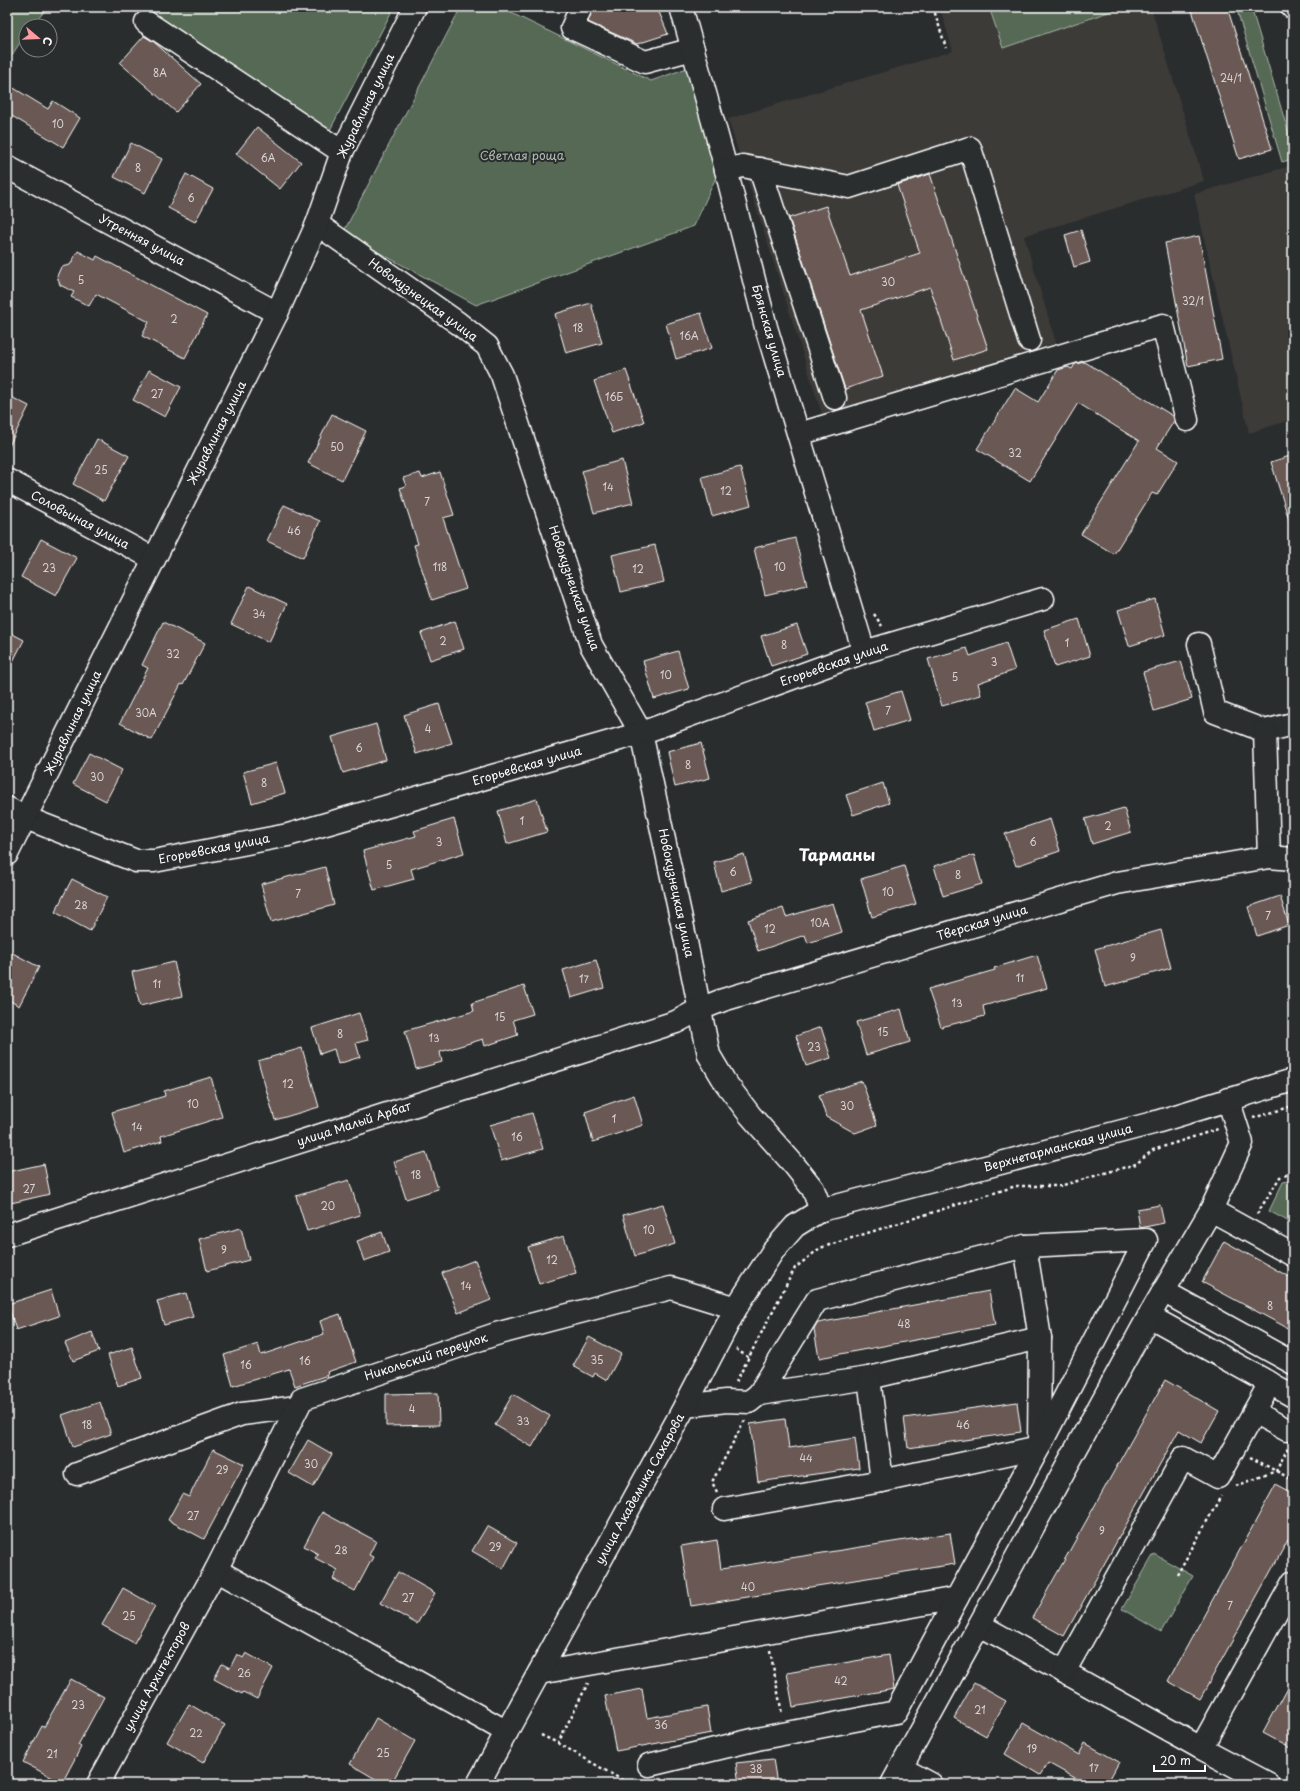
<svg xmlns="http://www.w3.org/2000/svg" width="1300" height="1791" viewBox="0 0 1300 1791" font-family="'Playpen Sans',sans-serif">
  <rect width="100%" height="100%" fill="#2a2d2e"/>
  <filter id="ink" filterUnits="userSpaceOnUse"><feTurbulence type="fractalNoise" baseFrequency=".025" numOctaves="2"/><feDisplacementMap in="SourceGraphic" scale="8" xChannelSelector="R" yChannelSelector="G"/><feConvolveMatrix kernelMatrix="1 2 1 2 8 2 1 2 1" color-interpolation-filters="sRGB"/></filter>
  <g filter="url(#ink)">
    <g fill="#3d3a39">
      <path d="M 940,7 L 1151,7 L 1204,181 L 1024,236 L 1056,343 L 822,414 L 728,119 L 953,51 Z"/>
      <path d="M 1293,165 L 1293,419 L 1249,433 L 1194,194 Z"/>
    </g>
    <g fill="#556954" stroke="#aab4aa">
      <path d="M 7,7 L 48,7 L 32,26 L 26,26 L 26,33 L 7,63 Z"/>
      <path d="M 138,7 L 394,7 L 330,130 Z"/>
      <path d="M 461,7 L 499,7 L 651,81 L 687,68 L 717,175 L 694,226 L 476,305 L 343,233 Z"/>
      <path d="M 989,7 L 1123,7 L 1003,48 Z"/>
      <path d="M 1236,7 L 1251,7 L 1293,148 L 1293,159 L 1282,162 Z"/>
      <path d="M 1293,1180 L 1293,1224 L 1269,1211 L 1283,1182 Z"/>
      <path d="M 1154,1554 L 1193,1576 L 1161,1632 L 1122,1609 Z"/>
    </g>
    <g fill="#695852" stroke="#fff">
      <path d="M 593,7 L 621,7 L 630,10 L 640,7 L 657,7 L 668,34 L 637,44 L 588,22 Z"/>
      <path d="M 1191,7 L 1227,7 L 1272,149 L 1239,159 Z"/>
      <path d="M 144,36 L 154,42 L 201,84 L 176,112 L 120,63 Z"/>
      <path d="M 12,87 L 48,109 L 53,101 L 80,118 L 63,147 L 7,113 L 7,96 Z"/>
      <path d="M 257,127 L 301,162 L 280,189 L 236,154 Z"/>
      <path d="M 131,143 L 162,159 L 145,193 L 114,177 Z"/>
      <path d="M 186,174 L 213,189 L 195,222 L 168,208 Z"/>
      <path d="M 930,174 L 988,349 L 954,360 L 930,287 L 861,310 L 883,376 L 845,389 L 789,218 L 826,206 L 850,276 L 920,253 L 897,185 Z"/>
      <path d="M 1081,230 L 1090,262 L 1074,267 L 1065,235 Z"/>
      <path d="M 1199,236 L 1222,359 L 1188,366 L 1165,243 Z"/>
      <path d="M 78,251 L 95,260 L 97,256 L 207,315 L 185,358 L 142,336 L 149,322 L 96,294 L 89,306 L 71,297 L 74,292 L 60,285 L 57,276 L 61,267 L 70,265 Z"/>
      <path d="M 591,303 L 602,343 L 566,353 L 555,314 Z"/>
      <path d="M 701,313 L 712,348 L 676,359 L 666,324 Z"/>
      <path d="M 1085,362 L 1173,416 L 1174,421 L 1157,448 L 1178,461 L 1157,495 L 1152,493 L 1114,554 L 1081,534 L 1139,441 L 1078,403 L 1030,481 L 977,449 L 1015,388 L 1038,402 L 1058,370 L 1068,367 L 1072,369 L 1075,364 Z"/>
      <path d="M 149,370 L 181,387 L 165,417 L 133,400 Z"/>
      <path d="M 626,370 L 644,422 L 612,433 L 594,381 Z"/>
      <path d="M 7,395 L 29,406 L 7,450 Z"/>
      <path d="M 332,414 L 366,431 L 342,480 L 308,463 Z"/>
      <path d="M 97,439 L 129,456 L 104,501 L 73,484 Z"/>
      <path d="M 1293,455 L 1293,523 L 1290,523 L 1271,462 Z"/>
      <path d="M 622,460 L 633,503 L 594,513 L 582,471 Z"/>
      <path d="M 740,467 L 751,505 L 712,516 L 702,477 Z"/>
      <path d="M 440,472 L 454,515 L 443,518 L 466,589 L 432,600 L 414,545 L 418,544 L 400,488 L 406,486 L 403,478 L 420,473 L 422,478 Z"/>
      <path d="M 284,505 L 320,521 L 303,558 L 267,541 Z"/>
      <path d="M 795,538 L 807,585 L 765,595 L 754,548 Z"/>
      <path d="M 41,539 L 77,558 L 56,596 L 21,577 Z"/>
      <path d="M 655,545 L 664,582 L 621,592 L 612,555 Z"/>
      <path d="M 249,586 L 287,604 L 269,642 L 231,624 Z"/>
      <path d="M 1155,599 L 1165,635 L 1129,646 L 1118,610 Z"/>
      <path d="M 1079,619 L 1090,656 L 1055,667 L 1044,630 Z"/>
      <path d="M 455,621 L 464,649 L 430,660 L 421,633 Z"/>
      <path d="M 163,622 L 205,643 L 183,685 L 181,684 L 152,740 L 120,723 L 148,668 L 142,665 Z"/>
      <path d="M 797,625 L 807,654 L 771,666 L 761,636 Z"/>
      <path d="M 7,631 L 24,640 L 7,673 Z"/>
      <path d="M 1006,643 L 1015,670 L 978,683 L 981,695 L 942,706 L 928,659 L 967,648 L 970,656 Z"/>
      <path d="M 678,651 L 689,689 L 654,699 L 643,661 Z"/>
      <path d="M 1181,661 L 1192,699 L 1154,711 L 1143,672 Z"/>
      <path d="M 901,691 L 910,720 L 874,731 L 865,702 Z"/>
      <path d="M 439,704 L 452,743 L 417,754 L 404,715 Z"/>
      <path d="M 376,724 L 386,760 L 343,773 L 332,737 Z"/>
      <path d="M 701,743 L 710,778 L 675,787 L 667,752 Z"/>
      <path d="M 89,753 L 122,770 L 106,801 L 73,784 Z"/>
      <path d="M 276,763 L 285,793 L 252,803 L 243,772 Z"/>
      <path d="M 883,783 L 889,803 L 853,815 L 846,795 Z"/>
      <path d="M 537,799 L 547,832 L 507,844 L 498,811 Z"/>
      <path d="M 1124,808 L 1131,832 L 1092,844 L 1085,819 Z"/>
      <path d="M 454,819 L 464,853 L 411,869 L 414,879 L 374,890 L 363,851 L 416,836 L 414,831 Z"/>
      <path d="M 1050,819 L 1060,851 L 1016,866 L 1005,834 Z"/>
      <path d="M 744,854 L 752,882 L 721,891 L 714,862 Z"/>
      <path d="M 974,855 L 982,884 L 943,896 L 934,866 Z"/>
      <path d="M 904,866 L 916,904 L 872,917 L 861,879 Z"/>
      <path d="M 325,867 L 334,905 L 271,922 L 261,884 Z"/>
      <path d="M 72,879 L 107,897 L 90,931 L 55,912 Z"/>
      <path d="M 1280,896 L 1289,925 L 1257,936 L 1248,907 Z"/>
      <path d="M 833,903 L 842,932 L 808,943 L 805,935 L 758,951 L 748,920 L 783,908 L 786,917 Z"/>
      <path d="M 1161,930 L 1171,968 L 1105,987 L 1095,949 Z"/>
      <path d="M 7,950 L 39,967 L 19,1006 L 7,999 Z"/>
      <path d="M 1037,955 L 1047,988 L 983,1006 L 985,1016 L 941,1027 L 928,989 L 995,970 L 994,968 Z"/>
      <path d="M 596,960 L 604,988 L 571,998 L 563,970 Z"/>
      <path d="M 174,962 L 182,996 L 140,1006 L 132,972 Z"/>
      <path d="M 524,986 L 533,1014 L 513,1020 L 518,1035 L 485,1046 L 483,1039 L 440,1052 L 442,1062 L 416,1069 L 405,1031 L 474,1011 L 472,1003 Z"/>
      <path d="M 901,1009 L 910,1042 L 866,1055 L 856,1022 Z"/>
      <path d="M 359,1013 L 368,1040 L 356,1043 L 360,1057 L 338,1064 L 334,1049 L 320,1054 L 312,1028 Z"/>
      <path d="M 821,1027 L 831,1058 L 806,1066 L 796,1036 Z"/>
      <path d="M 302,1048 L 319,1107 L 275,1120 L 258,1061 Z"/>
      <path d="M 211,1077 L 222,1117 L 161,1136 L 162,1141 L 124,1153 L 112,1112 L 165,1096 L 164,1091 Z"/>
      <path d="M 862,1081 L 877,1125 L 855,1133 L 826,1117 L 819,1095 Z"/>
      <path d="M 634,1095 L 643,1125 L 593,1142 L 585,1112 Z"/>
      <path d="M 532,1113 L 543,1149 L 501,1161 L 490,1125 Z"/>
      <path d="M 426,1152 L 438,1189 L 406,1199 L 394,1162 Z"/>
      <path d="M 44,1164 L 50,1194 L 11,1203 L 7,1183 L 7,1172 Z"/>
      <path d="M 349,1180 L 360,1215 L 307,1231 L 296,1196 Z"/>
      <path d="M 663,1204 L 675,1244 L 635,1256 L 623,1215 Z"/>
      <path d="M 1160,1205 L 1164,1223 L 1140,1228 L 1137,1209 Z"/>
      <path d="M 241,1228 L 249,1260 L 207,1271 L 199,1239 Z"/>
      <path d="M 382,1232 L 389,1252 L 364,1261 L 357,1241 Z"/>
      <path d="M 564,1236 L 576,1273 L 539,1284 L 528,1247 Z"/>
      <path d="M 1224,1241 L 1293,1279 L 1293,1331 L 1202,1282 Z"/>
      <path d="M 475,1260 L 491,1300 L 458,1313 L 442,1273 Z"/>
      <path d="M 51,1290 L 59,1316 L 16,1330 L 8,1304 Z"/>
      <path d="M 989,1291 L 995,1325 L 819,1358 L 814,1329 L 818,1323 Z"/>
      <path d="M 186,1293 L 193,1317 L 164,1325 L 157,1301 Z"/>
      <path d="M 340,1314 L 356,1362 L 327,1372 L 328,1375 L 295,1386 L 289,1369 L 233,1386 L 224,1355 L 258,1344 L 261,1355 L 324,1334 L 320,1321 Z"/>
      <path d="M 92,1332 L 99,1351 L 73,1361 L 65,1343 Z"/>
      <path d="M 589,1337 L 621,1354 L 607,1380 L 595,1373 L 593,1377 L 573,1366 Z"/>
      <path d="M 132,1347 L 142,1378 L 118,1386 L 108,1355 Z"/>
      <path d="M 1165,1380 L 1219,1411 L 1201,1443 L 1179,1430 L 1064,1636 L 1032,1618 Z"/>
      <path d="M 438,1393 L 439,1425 L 386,1426 L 386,1394 Z"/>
      <path d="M 513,1394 L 550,1416 L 532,1447 L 495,1425 Z"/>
      <path d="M 100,1402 L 111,1434 L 73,1447 L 62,1415 Z"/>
      <path d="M 1017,1402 L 1021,1432 L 908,1448 L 904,1418 Z"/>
      <path d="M 785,1419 L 789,1448 L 855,1438 L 859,1468 L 758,1482 L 750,1424 Z"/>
      <path d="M 308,1440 L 332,1454 L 313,1487 L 289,1473 Z"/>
      <path d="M 213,1449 L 244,1464 L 204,1539 L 168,1520 L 182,1494 L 189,1497 Z"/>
      <path d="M 1276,1484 L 1293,1493 L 1293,1531 L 1200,1699 L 1168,1681 Z"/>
      <path d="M 322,1512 L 376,1541 L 369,1555 L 373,1557 L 355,1591 L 333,1579 L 338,1570 L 315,1558 L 318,1554 L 304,1546 Z"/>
      <path d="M 487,1526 L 517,1543 L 503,1569 L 472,1551 Z"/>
      <path d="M 950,1533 L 955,1564 L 691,1606 L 681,1546 L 717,1540 L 721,1569 Z"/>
      <path d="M 398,1572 L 435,1593 L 417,1624 L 380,1603 Z"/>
      <path d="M 123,1588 L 155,1606 L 134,1643 L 102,1625 Z"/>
      <path d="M 246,1653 L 273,1668 L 257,1699 L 243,1692 L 242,1694 L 214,1679 L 222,1664 L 230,1668 L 237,1654 L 243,1658 Z"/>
      <path d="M 889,1655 L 894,1689 L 793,1707 L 787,1673 Z"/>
      <path d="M 1293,1678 L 1293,1749 L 1263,1733 Z"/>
      <path d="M 71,1679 L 104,1697 L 78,1745 L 81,1747 L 62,1783 L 23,1762 L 42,1726 L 44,1727 Z"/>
      <path d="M 974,1683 L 1006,1701 L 986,1736 L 954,1718 Z"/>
      <path d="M 642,1689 L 647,1718 L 707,1707 L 711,1733 L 616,1751 L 605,1696 Z"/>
      <path d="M 189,1704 L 225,1725 L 203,1763 L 167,1742 Z"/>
      <path d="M 376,1718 L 415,1741 L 391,1784 L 384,1784 L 350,1764 Z"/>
      <path d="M 1023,1723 L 1079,1755 L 1085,1743 L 1119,1762 L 1107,1784 L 1086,1784 L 1048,1763 L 1040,1775 L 1005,1754 Z"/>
      <path d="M 773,1759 L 777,1784 L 739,1784 L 736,1763 Z"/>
    </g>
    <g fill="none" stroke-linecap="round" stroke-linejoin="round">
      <g stroke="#fff" stroke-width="25">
        <g id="minor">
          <path d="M 581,7 L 572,28 L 645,62 L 693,49"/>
          <path d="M 681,7 L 722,154 L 766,327 L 864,652"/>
          <path d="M 1292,7 L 1293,8"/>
          <path d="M 146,22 L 342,152"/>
          <path d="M 7,167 L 277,313"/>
          <path d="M 760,169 L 835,398"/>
          <path d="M 726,170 L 743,166 L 849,187 L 970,148 L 1029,340"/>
          <path d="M 317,224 L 458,323 L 487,346 L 502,375 L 591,645 L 641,733 L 685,937 L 709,1055 L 725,1082 L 750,1115 L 795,1166 L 813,1189 L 821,1210"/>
          <path d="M 799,434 L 1163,325 L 1187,420"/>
          <path d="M 7,480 L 154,559"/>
          <path d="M 1199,644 L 1215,712 L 1265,731 L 1293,724"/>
          <path d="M 1265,731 L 1269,857"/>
          <path d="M 7,808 L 26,818 L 136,861 L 154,861 L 288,835 L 641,733 L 864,652 L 1043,599"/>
          <path d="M 7,854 L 277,313 L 317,224 L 342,152 L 415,7"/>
          <path d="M 1211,1210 L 1242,1143 L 1228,1099"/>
          <path d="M 7,1235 L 676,1022 L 700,1009 L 723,1000 L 1117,883 L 1269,857 L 1293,859"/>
          <path d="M 1163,1291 L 1293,1363"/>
          <path d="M 1149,1316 L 1293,1396"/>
          <path d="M 759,1394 L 869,1378 L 1040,1338"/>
          <path d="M 1254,1412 L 1287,1430"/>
          <path d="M 77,1474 L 242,1414 L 297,1407"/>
          <path d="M 882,1481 L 1039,1447 L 1040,1338 L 1025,1246"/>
          <path d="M 724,1509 L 882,1481 L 869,1378"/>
          <path d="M 216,1570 L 507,1732"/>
          <path d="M 980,1625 L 1201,1748 L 1293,1582"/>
          <path d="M 1064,1672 L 1183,1458 L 1218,1477 L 1270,1383"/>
          <path d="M 539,1673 L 957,1598 L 1039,1447 L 1146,1240 L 1025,1246 L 817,1300 L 759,1394 L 749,1402 L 726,1401 L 685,1406"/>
          <path d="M 1201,1748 L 1269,1784"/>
          <path d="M 649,1765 L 757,1739 L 896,1712 L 957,1598"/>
          <path d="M 901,1768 L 931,1784"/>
          <path d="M 98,1784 L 216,1570 L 302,1399 L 496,1334 L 671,1288 L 736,1308"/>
          <path d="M 478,1784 L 685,1406 L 736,1308 L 773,1251 L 795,1226 L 821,1210 L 1153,1123 L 1293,1080"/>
          <path d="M 892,1784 L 1149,1316 L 1211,1210 L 1293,1255"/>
        </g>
      </g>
      <g stroke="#fff" stroke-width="2.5" stroke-dasharray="3 3" stroke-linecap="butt">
        <path d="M 933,7 L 946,48"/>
        <path d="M 874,614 L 882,626"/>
        <path d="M 1253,1118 L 1293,1106"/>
        <path d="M 1257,1214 L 1280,1177 L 1293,1173"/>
        <path d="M 736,1349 L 749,1358"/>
        <path d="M 736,1382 L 795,1268 L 820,1248 L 1016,1186 L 1060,1186 L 1136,1164 L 1153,1150 L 1218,1129"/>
        <path d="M 1250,1457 L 1293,1480"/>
        <path d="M 1236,1486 L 1276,1471 L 1288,1448"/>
        <path d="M 717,1492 L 712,1482 L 745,1420"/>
        <path d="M 1177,1575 L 1221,1496"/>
        <path d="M 770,1650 L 782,1714"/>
        <path d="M 541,1735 L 558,1743 L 588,1683"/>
        <path d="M 558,1743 L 629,1784"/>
      </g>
      <use href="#minor" stroke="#2a2d2e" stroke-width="22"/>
    </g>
  </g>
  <g text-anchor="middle" stroke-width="4" stroke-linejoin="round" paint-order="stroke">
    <g font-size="10" fill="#dad5d4">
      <text x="160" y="77">8А</text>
      <text x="1231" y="82">24/1</text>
      <text x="58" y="128">10</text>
      <text x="268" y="162">6А</text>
      <text x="138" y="172">8</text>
      <text x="191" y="202">6</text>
      <text x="81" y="284">5</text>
      <text x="888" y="286">30</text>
      <text x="1193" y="305">32/1</text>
      <text x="174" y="323">2</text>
      <text x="578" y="332">18</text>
      <text x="689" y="340">16А</text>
      <text x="157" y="398">27</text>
      <text x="614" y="401">16Б</text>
      <text x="337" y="451">50</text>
      <text x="1015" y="457">32</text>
      <text x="101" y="474">25</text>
      <text x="608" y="491">14</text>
      <text x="726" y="495">12</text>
      <text x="427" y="506">7</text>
      <text x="294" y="535">46</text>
      <text x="440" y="571">118</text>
      <text x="780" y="571">10</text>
      <text x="49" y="572">23</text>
      <text x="638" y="573">12</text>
      <text x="259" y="618">34</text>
      <text x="443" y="645">2</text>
      <text x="1067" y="647">1</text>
      <text x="784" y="649">8</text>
      <text x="173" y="658">32</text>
      <text x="994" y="666">3</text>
      <text x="666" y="679">10</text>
      <text x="955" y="681">5</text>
      <text x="888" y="715">7</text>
      <text x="146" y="717">30А</text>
      <text x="428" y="733">4</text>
      <text x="359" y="752">6</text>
      <text x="688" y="769">8</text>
      <text x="97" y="781">30</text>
      <text x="264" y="787">8</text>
      <text x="522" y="825">1</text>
      <text x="1108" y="830">2</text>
      <text x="439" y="846">3</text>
      <text x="1033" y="846">6</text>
      <text x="389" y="869">5</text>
      <text x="733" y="876">6</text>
      <text x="958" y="879">8</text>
      <text x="888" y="896">10</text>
      <text x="298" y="898">7</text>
      <text x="81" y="909">28</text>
      <text x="1268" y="920">7</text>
      <text x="820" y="927">10А</text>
      <text x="770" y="933">12</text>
      <text x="1133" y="962">9</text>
      <text x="1020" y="982">11</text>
      <text x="584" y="983">17</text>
      <text x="157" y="988">11</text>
      <text x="957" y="1007">13</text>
      <text x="500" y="1021">15</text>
      <text x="883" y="1036">15</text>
      <text x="340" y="1038">8</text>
      <text x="434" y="1042">13</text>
      <text x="814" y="1051">23</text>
      <text x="288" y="1088">12</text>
      <text x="193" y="1108">10</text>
      <text x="847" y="1110">30</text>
      <text x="614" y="1123">1</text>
      <text x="137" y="1131">14</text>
      <text x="517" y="1141">16</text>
      <text x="416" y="1179">18</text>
      <text x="29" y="1193">27</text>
      <text x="328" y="1210">20</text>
      <text x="649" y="1234">10</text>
      <text x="224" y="1254">9</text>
      <text x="552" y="1264">12</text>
      <text x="466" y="1290">14</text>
      <text x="1270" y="1310">8</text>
      <text x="904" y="1328">48</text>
      <text x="597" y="1364">35</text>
      <text x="305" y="1365">16</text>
      <text x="246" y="1369">16</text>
      <text x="412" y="1413">4</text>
      <text x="523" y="1425">33</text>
      <text x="87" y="1429">18</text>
      <text x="963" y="1429">46</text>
      <text x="806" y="1462">44</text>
      <text x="311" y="1468">30</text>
      <text x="222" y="1474">29</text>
      <text x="193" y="1520">27</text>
      <text x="1102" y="1535">9</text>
      <text x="495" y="1551">29</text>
      <text x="341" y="1554">28</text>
      <text x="748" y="1591">40</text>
      <text x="408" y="1602">27</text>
      <text x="1230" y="1610">7</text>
      <text x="129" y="1620">25</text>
      <text x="244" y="1677">26</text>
      <text x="841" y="1685">42</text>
      <text x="78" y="1709">23</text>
      <text x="980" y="1714">21</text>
      <text x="661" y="1729">36</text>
      <text x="196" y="1737">22</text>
      <text x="1032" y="1753">19</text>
      <text x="383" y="1757">25</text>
      <text x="52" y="1758">21</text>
      <text x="1094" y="1772">17</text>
      <text x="756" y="1773">38</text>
    </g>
    <g font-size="12" fill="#fff" stroke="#2a2d2e">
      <text transform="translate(366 106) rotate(-64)" y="4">Журавлиная улица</text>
      <text transform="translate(142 240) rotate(28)" y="4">Утренняя улица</text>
      <text transform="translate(423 300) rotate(36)" y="4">Новокузнецкая улица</text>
      <text transform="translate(769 331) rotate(74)" y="4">Брянская улица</text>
      <text transform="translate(217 433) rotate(-63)" y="4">Журавлиная улица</text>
      <text transform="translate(80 520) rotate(28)" y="4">Соловьиная улица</text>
      <text transform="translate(574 588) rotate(71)" y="4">Новокузнецкая улица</text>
      <text transform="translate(834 664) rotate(-19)" y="4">Егорьевская улица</text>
      <text transform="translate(73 723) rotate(-64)" y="4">Журавлиная улица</text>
      <text transform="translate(527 766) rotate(-16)" y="4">Егорьевская улица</text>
      <text transform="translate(214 849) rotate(-11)" y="4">Егорьевская улица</text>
      <text transform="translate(676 893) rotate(78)" y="4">Новокузнецкая улица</text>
      <text transform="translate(982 923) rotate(-17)" y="4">Тверская улица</text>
      <text transform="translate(354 1124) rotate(-18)" y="4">улица Малый Арбат</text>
      <text transform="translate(1058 1148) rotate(-15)" y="4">Верхнетарманская улица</text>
      <text transform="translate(426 1357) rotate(-18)" y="4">Никольский переулок</text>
      <text transform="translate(640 1489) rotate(-61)" y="4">улица Академика Сахарова</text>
      <text transform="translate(157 1677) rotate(-61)" y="4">улица Архитекторов</text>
    </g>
    <g font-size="12" fill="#b2bcb2" stroke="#2a2d2e">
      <text x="522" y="160">Светлая роща</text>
    </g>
    <g font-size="16" font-weight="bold" fill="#fff" stroke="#2a2d2e">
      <text x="837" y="861">Тарманы</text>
    </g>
  </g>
  <rect width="1300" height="1791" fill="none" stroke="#2a2d2e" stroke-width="24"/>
  <rect x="12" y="12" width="1276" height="1767" fill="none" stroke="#fff" stroke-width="1.5" filter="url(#ink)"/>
  <g transform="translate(38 38) rotate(109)"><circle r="19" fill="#2a2d2e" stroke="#7f8182"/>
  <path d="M0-3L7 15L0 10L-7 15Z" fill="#ff9aa2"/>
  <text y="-6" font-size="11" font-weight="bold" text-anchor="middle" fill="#ffffff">С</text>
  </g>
  <path d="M1154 1765v6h51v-6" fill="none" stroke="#ffffff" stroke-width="2"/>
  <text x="1160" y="1765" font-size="12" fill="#ffffff" stroke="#2a2d2e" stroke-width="3" paint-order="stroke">20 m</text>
</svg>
